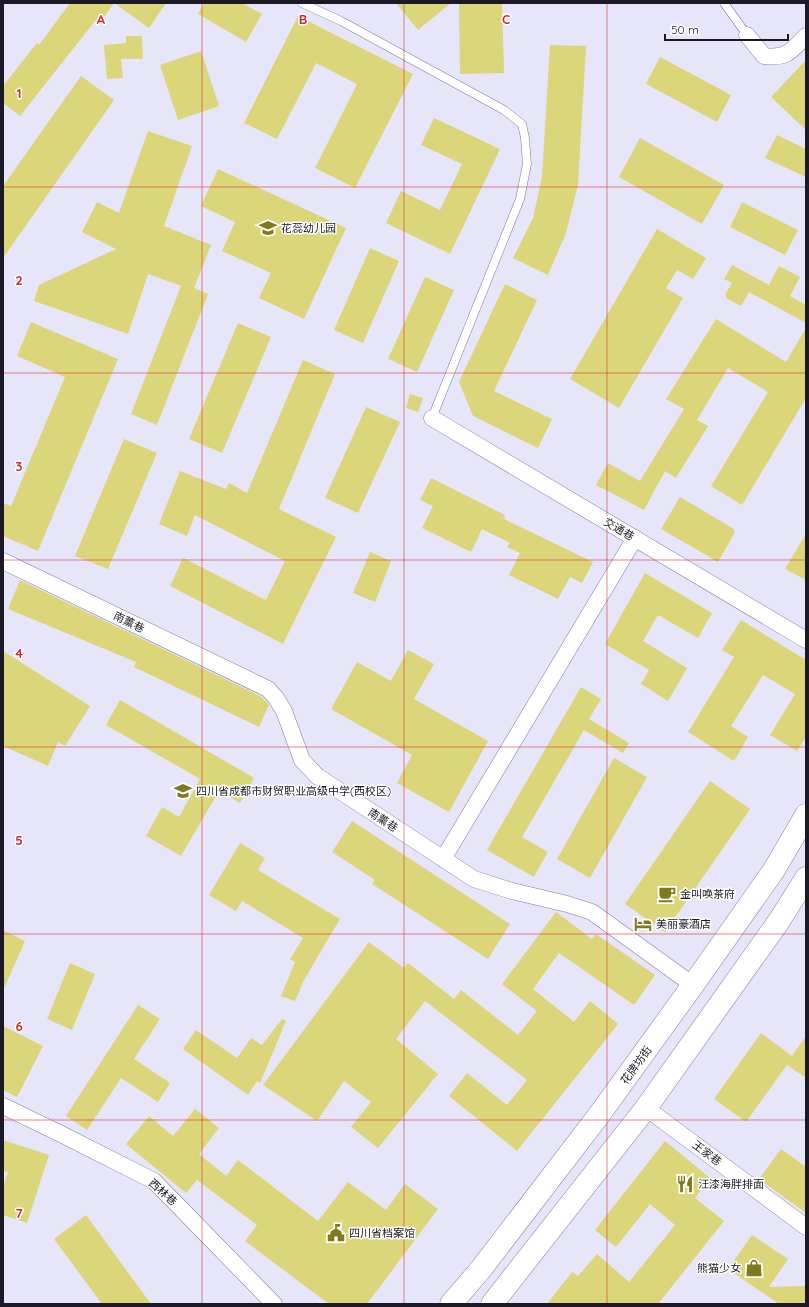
<svg xmlns="http://www.w3.org/2000/svg" width="809" height="1307" viewBox="0 0 809 1307" font-family="Quicksand,'Noto Sans SC',sans-serif">
  <rect width="100%" height="100%" fill="#e6e5fa"/>
  <g fill="#dcd67b">
    <path d="M 70,3 L 114,3 L 99,24 L 95,21 L 20,116 L 3,103 L 3,86 L 37,43 L 39,45 Z"/>
    <path d="M 114,3 L 166,3 L 149,28 Z"/>
    <path d="M 204,3 L 242,3 L 262,14 L 246,42 L 198,14 Z"/>
    <path d="M 396,3 L 451,3 L 418,30 Z"/>
    <path d="M 459,3 L 502,3 L 504,73 L 460,74 Z"/>
    <path d="M 298,16 L 413,74 L 355,188 L 315,168 L 357,84 L 316,63 L 277,139 L 244,123 Z"/>
    <path d="M 126,36 L 142,36 L 143,59 L 121,59 L 123,78 L 107,79 L 104,45 L 126,43 Z"/>
    <path d="M 550,45 L 586,46 L 578,185 L 566,233 L 548,275 L 513,258 L 533,218 L 542,177 Z"/>
    <path d="M 201,51 L 219,106 L 178,120 L 160,65 Z"/>
    <path d="M 660,57 L 731,95 L 717,122 L 646,84 Z"/>
    <path d="M 806,60 L 806,130 L 771,97 Z"/>
    <path d="M 81,76 L 114,100 L 3,258 L 3,186 Z"/>
    <path d="M 434,118 L 500,149 L 450,254 L 386,223 L 401,191 L 440,210 L 462,164 L 421,145 Z"/>
    <path d="M 148,131 L 192,146 L 164,226 L 211,245 L 194,288 L 208,294 L 157,425 L 131,414 L 181,286 L 148,274 L 128,334 L 34,301 L 39,285 L 116,249 L 82,232 L 97,202 L 119,213 Z"/>
    <path d="M 777,135 L 806,149 L 806,177 L 765,158 Z"/>
    <path d="M 640,138 L 724,185 L 702,224 L 619,177 Z"/>
    <path d="M 218,169 L 346,228 L 304,319 L 259,298 L 271,273 L 222,251 L 235,222 L 201,206 Z"/>
    <path d="M 742,202 L 798,230 L 785,255 L 730,227 Z"/>
    <path d="M 657,229 L 706,258 L 693,279 L 677,270 L 666,288 L 683,298 L 619,408 L 570,379 Z"/>
    <path d="M 370,248 L 399,261 L 363,343 L 334,330 Z"/>
    <path d="M 732,265 L 769,285 L 779,266 L 800,277 L 790,296 L 806,305 L 806,323 L 749,292 L 741,306 L 726,298 L 726,293 L 732,283 L 724,279 Z"/>
    <path d="M 425,277 L 454,290 L 417,372 L 388,359 Z"/>
    <path d="M 505,284 L 537,300 L 494,391 L 552,419 L 538,448 L 473,416 L 459,382 Z"/>
    <path d="M 716,319 L 786,362 L 806,328 L 806,398 L 742,505 L 711,486 L 768,392 L 728,368 L 697,420 L 708,426 L 676,478 L 665,471 L 644,510 L 596,485 L 608,463 L 640,481 L 684,409 L 666,399 Z"/>
    <path d="M 31,322 L 118,359 L 38,551 L 3,536 L 3,503 L 11,506 L 65,377 L 17,356 Z"/>
    <path d="M 238,323 L 271,337 L 222,453 L 189,439 Z"/>
    <path d="M 303,360 L 335,374 L 279,509 L 336,537 L 283,644 L 170,586 L 183,558 L 266,600 L 285,561 L 195,515 L 187,536 L 159,524 L 180,471 L 226,489 L 229,483 L 247,493 Z"/>
    <path d="M 410,394 L 423,398 L 418,412 L 406,408 Z"/>
    <path d="M 366,407 L 400,422 L 358,513 L 325,498 Z"/>
    <path d="M 124,439 L 157,453 L 108,569 L 75,556 Z"/>
    <path d="M 431,478 L 505,515 L 504,519 L 593,562 L 582,583 L 570,577 L 558,599 L 509,575 L 520,553 L 507,547 L 510,543 L 482,529 L 471,552 L 422,528 L 433,506 L 420,500 Z"/>
    <path d="M 680,497 L 734,529 L 734,534 L 718,562 L 661,529 Z"/>
    <path d="M 806,534 L 806,580 L 785,569 Z"/>
    <path d="M 370,552 L 391,561 L 375,602 L 353,593 Z"/>
    <path d="M 645,573 L 712,613 L 698,638 L 658,615 L 643,641 L 687,668 L 668,701 L 641,684 L 649,670 L 605,644 Z"/>
    <path d="M 20,580 L 262,697 L 269,705 L 259,727 L 134,667 L 136,662 L 8,609 Z"/>
    <path d="M 741,620 L 806,660 L 806,737 L 797,751 L 770,735 L 795,694 L 763,675 L 731,726 L 748,737 L 734,761 L 688,732 L 734,657 L 722,650 Z"/>
    <path d="M 408,650 L 434,664 L 414,699 L 488,741 L 449,812 L 397,783 L 412,755 L 331,709 L 357,662 L 391,681 Z"/>
    <path d="M 3,651 L 90,706 L 65,746 L 58,742 L 48,766 L 3,746 Z"/>
    <path d="M 581,687 L 601,699 L 589,719 L 629,743 L 623,753 L 584,730 L 522,837 L 548,852 L 534,877 L 487,850 Z"/>
    <path d="M 120,700 L 254,778 L 240,803 L 219,791 L 181,856 L 146,836 L 162,807 L 179,817 L 200,779 L 106,725 Z"/>
    <path d="M 614,758 L 647,777 L 590,878 L 557,859 Z"/>
    <path d="M 710,781 L 750,809 L 665,932 L 625,904 Z"/>
    <path d="M 352,821 L 510,924 L 488,959 L 372,884 L 375,880 L 332,852 Z"/>
    <path d="M 240,843 L 265,858 L 258,870 L 340,919 L 304,980 L 295,1001 L 281,996 L 295,962 L 290,959 L 303,938 L 242,901 L 236,911 L 209,895 Z"/>
    <path d="M 556,912 L 592,939 L 596,934 L 655,975 L 634,1005 L 559,953 L 533,989 L 574,1022 L 590,1001 L 618,1024 L 517,1151 L 449,1096 L 467,1073 L 507,1105 L 527,1080 L 425,1001 L 396,1039 L 438,1074 L 378,1148 L 351,1127 L 371,1102 L 344,1081 L 317,1121 L 263,1085 L 369,942 L 404,968 L 408,963 L 454,999 L 461,990 L 518,1035 L 537,1011 L 502,984 Z"/>
    <path d="M 3,930 L 25,941 L 3,991 Z"/>
    <path d="M 70,963 L 95,974 L 72,1030 L 47,1019 Z"/>
    <path d="M 138,1005 L 160,1019 L 134,1059 L 170,1083 L 158,1102 L 121,1078 L 87,1130 L 66,1116 Z"/>
    <path d="M 282,1019 L 286,1021 L 260,1083 L 257,1081 L 248,1095 L 183,1049 L 196,1030 L 237,1058 L 251,1038 L 262,1045 Z"/>
    <path d="M 3,1026 L 43,1046 L 17,1097 L 3,1090 Z"/>
    <path d="M 761,1033 L 792,1056 L 806,1036 L 806,1078 L 787,1065 L 746,1122 L 714,1099 Z"/>
    <path d="M 195,1109 L 219,1128 L 199,1154 L 226,1176 L 238,1160 L 318,1221 L 348,1182 L 386,1210 L 405,1184 L 438,1209 L 367,1304 L 329,1304 L 245,1241 L 257,1225 L 197,1180 L 186,1193 L 126,1144 L 149,1116 L 173,1136 Z"/>
    <path d="M 3,1140 L 49,1155 L 27,1223 L 3,1215 L 3,1187 L 8,1172 L 3,1171 Z"/>
    <path d="M 665,1141 L 710,1178 L 695,1198 L 724,1221 L 658,1304 L 547,1304 L 572,1272 L 578,1276 L 597,1254 L 629,1282 L 675,1225 L 650,1204 L 616,1247 L 595,1230 Z"/>
    <path d="M 781,1149 L 806,1167 L 806,1213 L 759,1179 Z"/>
    <path d="M 86,1215 L 151,1304 L 102,1304 L 54,1239 Z"/>
    <path d="M 752,1235 L 788,1259 L 769,1287 L 806,1286 L 806,1304 L 779,1304 L 728,1269 Z"/>
  </g>
  <g fill="none" stroke-linecap="round" stroke-linejoin="round">
    <g stroke="#807d9d" stroke-width="9">
      <g id="lane">
        <path d="M 302,3 L 341,21 L 504,110 L 522,124 L 525,138 L 527,164 L 520,199 L 432,418"/>
        <path d="M 724,3 L 747,35"/>
      </g>
    </g>
    <g stroke="#807d9d" stroke-width="17">
      <g id="street">
        <path d="M 747,35 L 764,56 C 787,59 791,51 806,36"/>
        <path d="M 432,418 L 806,640"/>
        <path d="M 3,561 L 268,689 L 276,698 L 284,711 L 302,760 L 317,776 L 474,879 L 512,891 L 567,904 L 592,912 L 693,985"/>
        <path d="M 443,859 L 635,538"/>
        <path d="M 3,1106 L 59,1133 L 154,1181 L 274,1304"/>
        <path d="M 646,1108 L 806,1227"/>
      </g>
    </g>
    <g stroke="#807d9d" stroke-width="23">
      <g id="primary">
        <path d="M 451,1304 L 481,1269 L 599,1115 L 693,985 L 774,870 L 806,815"/>
        <path d="M 492,1304 L 646,1108 L 779,921 L 806,878"/>
      </g>
    </g>
    <use href="#lane" stroke="#fff" stroke-width="8"/>
    <use href="#street" stroke="#fff" stroke-width="16"/>
    <use href="#primary" stroke="#fff" stroke-width="22"/>
  </g>
  <path fill="none" stroke="#d62828" stroke-width="1" stroke-opacity="0.55" d="M 202,3 L 202,1304M 404,3 L 404,1304M 607,3 L 607,1304M 3,187 L 806,187M 3,373 L 806,373M 3,560 L 806,560M 3,747 L 806,747M 3,934 L 806,934M 3,1120 L 806,1120"/>
  <defs>
    <g id="school-bare" transform="scale(1.38)"><path d="M0-5L7-2L0 1L-7-2ZM-4 1L0 2.5L4 1V4Q0 6-4 4Z" fill="#80791e" stroke="#fff" stroke-width="2.5" paint-order="stroke"/></g>
    <g id="cafe-bare" transform="scale(1.38)"><path d="M-5.5-4.5H6V0H3Q3 3.5 0 3.5H-2.5Q-5.5 3.5-5.5 0ZM3-3.2v2h1.7v-2ZM-6 4.5H4V6H-6Z" fill="#80791e" stroke="#fff" stroke-width="2.5" paint-order="stroke"/></g>
    <g id="hotel-bare" transform="scale(1.38)"><path d="M-6-4.5h1.5V1H6V5H4.5V3h-9V5H-6ZM-4 0a1.8 1.8 0 1 1 3.6 0ZM.5 0V-2.5h3Q6-2.5 6 0Z" fill="#80791e" stroke="#fff" stroke-width="2.5" paint-order="stroke"/></g>
    <g id="restaurant-bare" transform="scale(1.38)"><path d="M-5-6h1v4h1v-4h1v4h1v-4h1v5L-1.5 .5V6h-2V.5L-5-1ZM5-6V6H3V1.5H1.5Q1.5-4 5-6Z" fill="#80791e" stroke="#fff" stroke-width="2.5" paint-order="stroke"/></g>
    <g id="civic-bare" transform="scale(1.38)"><path d="M-.6-6.5H3V-4.5H.6V-3L4-1V1h2V6H-6V1h2V-1L-.6-3ZM-1.2 2.5V6h2.4V2.5Z" fill="#80791e" stroke="#fff" stroke-width="2.5" paint-order="stroke"/></g>
    <g id="shop-bare" transform="scale(1.38)"><path d="M-5-2.5h2.3a2.7 3.5 0 0 1 5.4 0H5L5.5 6h-11ZM-1.5-2.5h3a1.5 2.3 0 0 0-3 0Z" fill="#80791e" stroke="#fff" stroke-width="2.5" paint-order="stroke"/></g>
  </defs>
  <g fill-rule="evenodd">
    <use href="#school-bare" x="268" y="228"/>
    <use href="#school-bare" x="183" y="791"/>
    <use href="#cafe-bare" x="667" y="894"/>
    <use href="#hotel-bare" x="643" y="924"/>
    <use href="#restaurant-bare" x="685" y="1184"/>
    <use href="#civic-bare" x="336" y="1233"/>
    <use href="#shop-bare" x="754" y="1268"/>
  </g>
  <g text-anchor="middle" stroke-width="3" stroke-linejoin="round" paint-order="stroke">
    <g font-size="11" fill="#1a1925" stroke="#fff" text-anchor="start">
      <text x="281" y="232">花蕊幼儿园</text>
      <text x="196" y="795">四川省成都市财贸职业高级中学(西校区)</text>
      <text x="680" y="898">金叫唤茶府</text>
      <text x="656" y="928">美丽豪酒店</text>
      <text x="698" y="1188">汪漆海胖排面</text>
      <text x="349" y="1237">四川省档案馆</text>
      <text x="741" y="1272" text-anchor="end">熊猫少女</text>
    </g>
    <g font-size="11" fill="#1a1925" stroke="#fff">
      <text transform="translate(619 529) rotate(31)" y="4">交通巷</text>
      <text transform="translate(129 622) rotate(26)" y="4">南薰巷</text>
      <text transform="translate(383 820) rotate(33)" y="4">南薰巷</text>
      <text transform="translate(636 1065) rotate(-54)" y="4">花牌坊街</text>
      <text transform="translate(707 1153) rotate(37)" y="4">王家巷</text>
      <text transform="translate(163 1192) rotate(42)" y="4">西林巷</text>
    </g>
  </g>
  <g font-size="13" text-anchor="middle" font-weight="bold" fill="#d62828" stroke="#fff" stroke-width="3" stroke-linejoin="round" paint-order="stroke">
    <text x="101" y="24">A</text>
    <text x="303" y="24">B</text>
    <text x="506" y="24">C</text>
    <text x="19" y="98">1</text>
    <text x="19" y="285">2</text>
    <text x="19" y="471">3</text>
    <text x="19" y="658">4</text>
    <text x="19" y="845">5</text>
    <text x="19" y="1031">6</text>
    <text x="19" y="1218">7</text>
  </g>
  <rect width="809" height="1307" fill="none" stroke="#1a1925" stroke-width="8"/>
  <path d="M665 34v6h123v-6" fill="none" stroke="#1a1925" stroke-width="2"/>
  <text x="671" y="34" font-size="12" fill="#1a1925" stroke="#ffffff" stroke-width="3" paint-order="stroke">50 m</text>
</svg>
